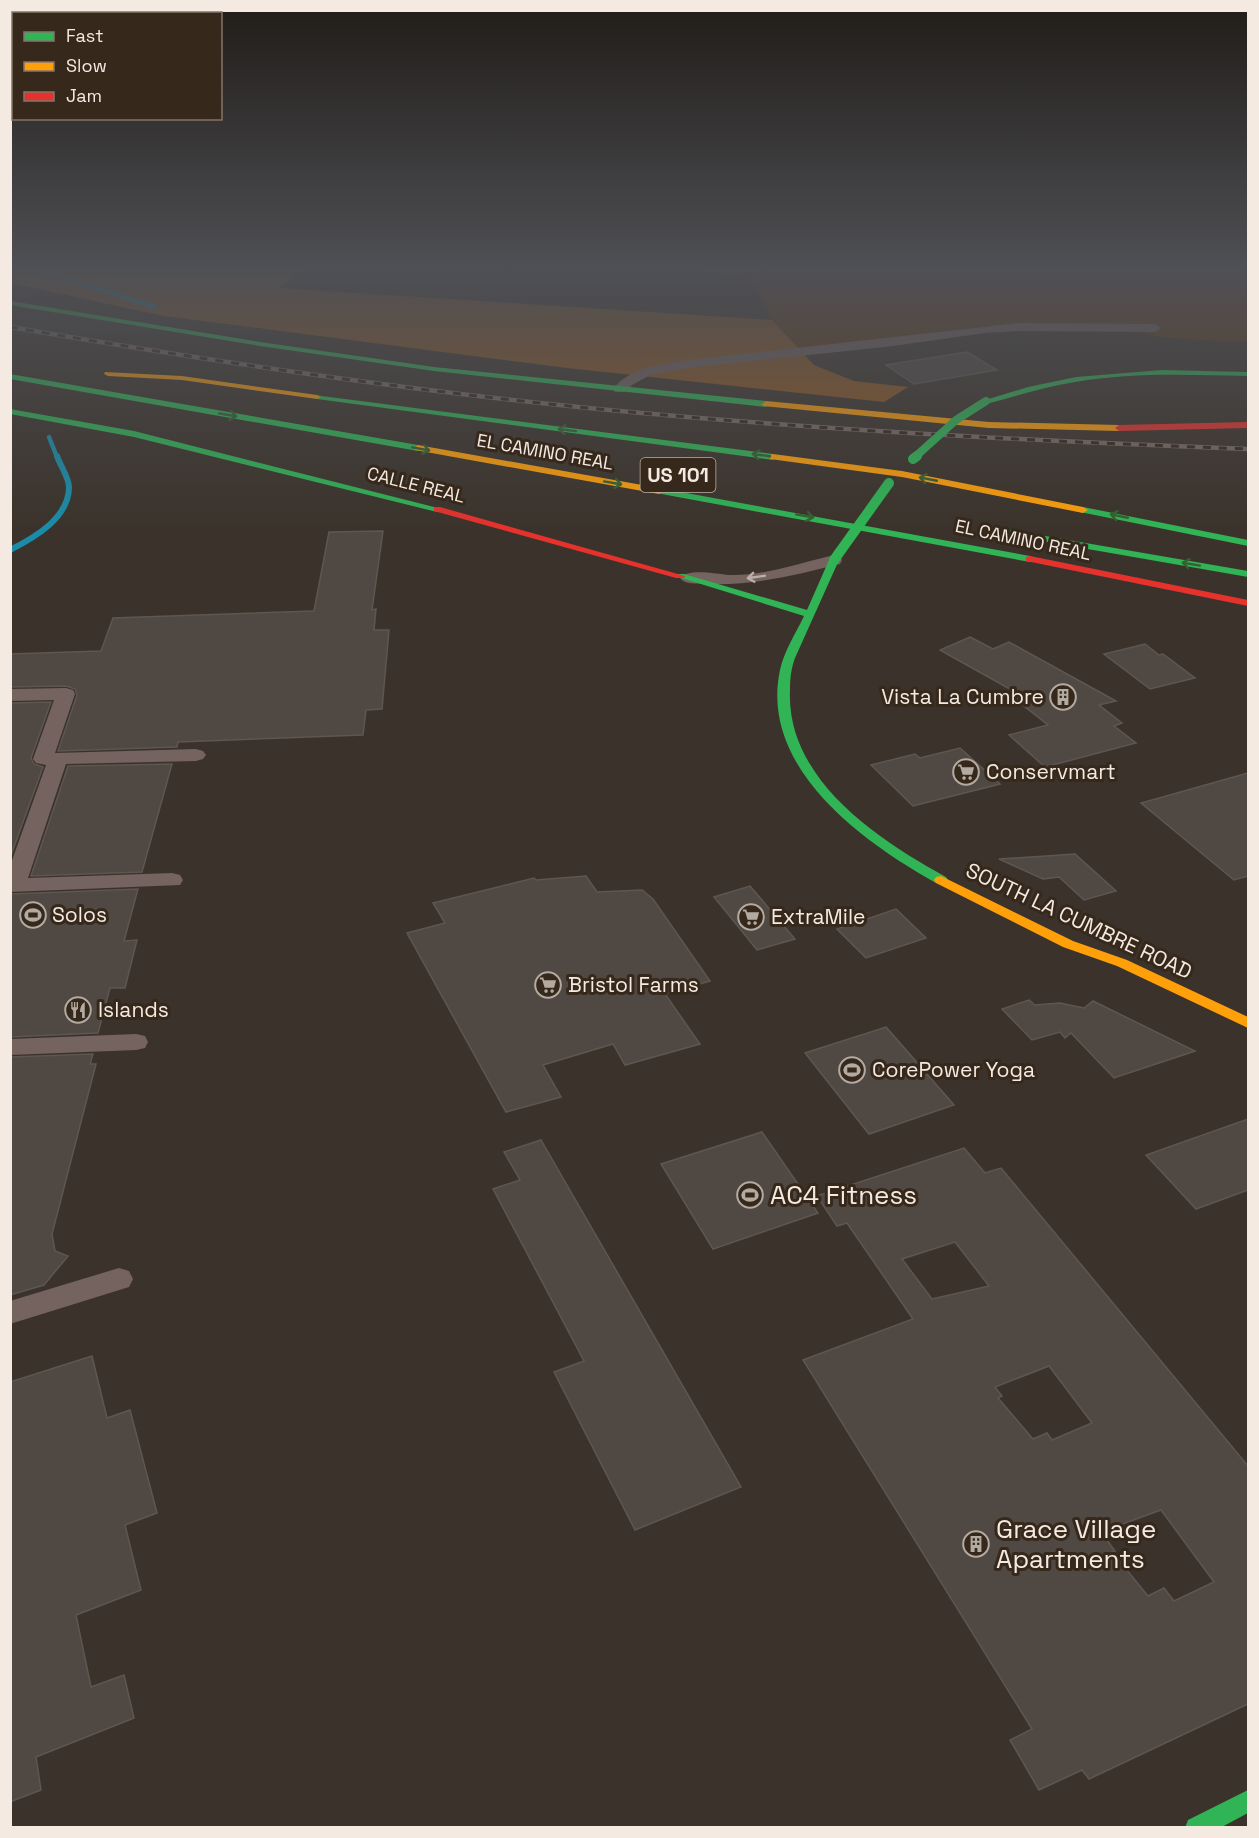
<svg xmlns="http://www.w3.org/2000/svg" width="1259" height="1838" viewBox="0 0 1259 1838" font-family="'Space Grotesk',sans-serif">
  <rect width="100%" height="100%" fill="#3b332b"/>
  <path fill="#5f3912" d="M 699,270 L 1248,270 L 1248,341 L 1232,342 L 1159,337 L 1113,326 L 1023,325 L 979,327 L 798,349 L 772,320 L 749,277 Z"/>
  <path fill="#8c5621" d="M 11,270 L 300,270 L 279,288 L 772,320 L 814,365 L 854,381 L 908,387 L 884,402 L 567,368 L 164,316 L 11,283 Z"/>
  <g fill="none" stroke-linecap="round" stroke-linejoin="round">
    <g stroke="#1b8ca8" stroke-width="4.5">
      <path d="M 41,270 L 155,307"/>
      <path d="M 49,437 L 57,457"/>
    </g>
    <path stroke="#1b8ca8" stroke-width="6" d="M 10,550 C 34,538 69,518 69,487 C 69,478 60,465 57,456"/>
  </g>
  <g fill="#504842" stroke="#5e5650" stroke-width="1.5" fill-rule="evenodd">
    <path d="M 967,352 L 997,370 L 914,384 L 886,365 Z"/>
    <path d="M 383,531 L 372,610 L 376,609 L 374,630 L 389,630 L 382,709 L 366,710 L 363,735 L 178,742 L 177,747 L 58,751 L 77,695 L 75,689 L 66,686 L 10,687 L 10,654 L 101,651 L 113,618 L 314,611 L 329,532 Z"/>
    <path d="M 970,637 L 993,649 L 1009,642 L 1116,701 L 1099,705 L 1122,723 L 1114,726 L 1136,743 L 1045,767 L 1009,735 L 1048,725 L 1015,699 L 1024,697 L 940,650 Z"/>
    <path d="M 1145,644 L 1159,655 L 1163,654 L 1195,678 L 1150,689 L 1104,654 Z"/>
    <path d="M 51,702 L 31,758 L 34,764 L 43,767 L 10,858 L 10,703 Z"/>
    <path d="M 960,748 L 1000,784 L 913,806 L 871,765 L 915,754 L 920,758 Z"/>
    <path d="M 172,764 L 142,872 L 31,876 L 68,766 Z"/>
    <path d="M 1248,773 L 1248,876 L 1234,880 L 1141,803 Z"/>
    <path d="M 1075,854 L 1116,891 L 1084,900 L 1059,877 L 1043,879 L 999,859 Z"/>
    <path d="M 586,876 L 597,892 L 642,890 L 653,899 L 710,981 L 665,994 L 700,1044 L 625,1065 L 613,1044 L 543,1065 L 561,1097 L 506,1112 L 407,933 L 445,923 L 433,903 L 534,878 L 536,880 Z"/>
    <path d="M 750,886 L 795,939 L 757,950 L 714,897 Z"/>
    <path d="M 138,889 L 124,941 L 137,940 L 125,988 L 110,988 L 98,1033 L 10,1037 L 10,894 Z"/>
    <path d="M 896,909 L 926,938 L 866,958 L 837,929 Z"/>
    <path d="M 1029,1000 L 1035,1005 L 1060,1003 L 1084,1008 L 1093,1001 L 1195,1051 L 1114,1078 L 1071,1033 L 1065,1038 L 1060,1032 L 1032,1040 L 1002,1009 Z"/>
    <path d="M 886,1027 L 954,1105 L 869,1134 L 805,1053 Z"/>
    <path d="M 93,1054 L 90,1064 L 96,1064 L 52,1234 L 55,1251 L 68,1256 L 44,1285 L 10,1295 L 10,1057 Z"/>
    <path d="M 1248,1119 L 1248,1190 L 1196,1209 L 1146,1155 Z"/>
    <path d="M 762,1132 L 818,1213 L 713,1249 L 661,1164 Z"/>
    <path d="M 541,1140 L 741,1487 L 635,1530 L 554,1372 L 584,1361 L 493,1189 L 520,1180 L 504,1152 Z"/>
    <path d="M 964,1148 L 985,1173 L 1001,1168 L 1248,1466 L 1248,1704 L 1089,1779 L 1082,1770 L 1039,1790 L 1010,1740 L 1032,1729 L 803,1360 L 913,1319 L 847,1223 L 837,1226 L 817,1196 ZM 955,1242 L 989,1286 L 932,1299 L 902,1259 ZM 1049,1366 L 1092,1423 L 1052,1440 L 1047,1433 L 1033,1439 L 998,1398 L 1002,1396 L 995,1387 ZM 1161,1510 L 1214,1582 L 1174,1601 L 1164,1588 L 1148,1596 L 1112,1552 L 1115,1551 L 1107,1540 L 1122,1533 L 1117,1526 Z"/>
    <path d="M 92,1356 L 107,1418 L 130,1410 L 157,1513 L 125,1525 L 141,1590 L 76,1615 L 91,1687 L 124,1675 L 134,1718 L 36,1757 L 41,1790 L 10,1802 L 10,1382 Z"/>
  </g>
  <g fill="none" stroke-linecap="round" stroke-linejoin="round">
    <g fill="#756360" fill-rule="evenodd">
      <path d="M 1018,323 L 1155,324 L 1161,328 L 1155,332 L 1018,331 L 985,333 L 893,346 L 688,368 L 650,375 L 632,385 L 625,392 L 615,392 L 613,389 C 631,366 662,365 688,360 Z"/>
      <path d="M 834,555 L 840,556 L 842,560 L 840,564 C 795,575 753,586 706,584 C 697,583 685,585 680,578 C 688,568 716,574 729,575 C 764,576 800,563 834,555 Z"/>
      <path d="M 66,688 L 73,690 L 75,694 L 55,753 L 196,749 L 203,751 L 206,755 L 203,759 L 196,761 L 66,764 L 28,878 L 172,873 L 180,875 L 183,880 L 180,885 L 10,892 L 10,866 L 46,765 L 36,763 L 33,759 L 54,700 L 10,701 L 10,689 Z"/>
      <path d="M 136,1034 L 145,1036 L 148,1042 L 145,1048 L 136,1050 L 10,1055 L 10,1039 Z"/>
      <path d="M 119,1268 L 129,1271 L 133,1279 L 129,1287 L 10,1324 L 10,1301 Z"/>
    </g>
    <g fill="#30b455" fill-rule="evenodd">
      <path d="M 10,301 L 260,342 L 434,367 L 766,401 L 770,404 L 766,407 L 434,371 L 260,346 L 10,305 Z"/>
      <path d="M 1162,370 L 1248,372 L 1248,376 C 1190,375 1133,372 1075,382 C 1045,387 1016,396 986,404 L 982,401 L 1028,387 L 1076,377 Z"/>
      <path d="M 10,374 L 418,445 L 422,448 L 418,451 L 10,379 Z"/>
      <path d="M 314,395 L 773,454 L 777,457 L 773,460 L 317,399 L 313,397 Z"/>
      <path d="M 10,409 L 134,431 L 442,509 L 437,512 L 134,437 L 10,414 Z"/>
      <path d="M 659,488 L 1030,556 L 1035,559 L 1030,562 L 656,493 L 656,489 Z"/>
      <path d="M 1083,507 L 1248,540 L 1248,546 L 1080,512 L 1078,510 Z"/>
      <path d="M 999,528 L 1248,571 L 1248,577 L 996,533 L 994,531 Z"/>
      <path d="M 834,557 L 839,560 L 795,658 C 791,669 790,679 790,690 C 786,779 877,839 946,877 L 948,880 L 946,883 L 936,883 C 863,842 759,768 780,670 C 784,651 796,633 804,616 L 675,576 L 676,574 L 684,574 L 807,610 L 829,560 Z"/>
      <path d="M 1248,1790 L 1248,1813 L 1220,1828 L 1185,1828 L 1188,1820 Z"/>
    </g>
    <g fill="#ff9f0a" fill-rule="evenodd">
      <path d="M 105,372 L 182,376 L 317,395 L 321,397 L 317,399 L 182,380 L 108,376 L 104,374 Z"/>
      <path d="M 766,401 L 989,422 L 1119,425 L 1123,428 L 1119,431 L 989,428 L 763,406 L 762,404 Z"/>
      <path d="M 418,445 L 659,488 L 664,491 L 659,494 L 415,450 L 414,448 Z"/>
      <path d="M 773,454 L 902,471 L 1083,507 L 1088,510 L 1083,513 L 902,477 L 770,459 L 770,455 Z"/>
      <path d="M 941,876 L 1073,941 L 1127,960 L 1248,1017 L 1248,1028 L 1117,966 L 1063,947 L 936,883 L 934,880 L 936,877 Z"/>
    </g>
    <g fill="#e5322d" fill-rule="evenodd">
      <path d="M 1248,422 L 1248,428 L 1119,431 L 1115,428 L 1119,425 Z"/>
      <path d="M 434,507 L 440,507 L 685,576 L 684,578 L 676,578 L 434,511 Z"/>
      <path d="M 1030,556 L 1248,600 L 1248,606 L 1026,561 L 1026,557 Z"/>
    </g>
    <g stroke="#766a66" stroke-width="4.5">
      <path id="rail" d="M 10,327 C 205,360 401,390 599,409 C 815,430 1031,441 1248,449"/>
    </g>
    <use href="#rail" stroke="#36281b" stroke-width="3" stroke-dasharray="8" stroke-linecap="butt"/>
    <path stroke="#30b455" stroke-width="8" d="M 915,457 L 956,420 L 986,401"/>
    <g stroke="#30b455" stroke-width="10">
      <path d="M 913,459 L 917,456"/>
      <path d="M 834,560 L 889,483"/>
    </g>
  </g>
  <defs><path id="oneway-shaft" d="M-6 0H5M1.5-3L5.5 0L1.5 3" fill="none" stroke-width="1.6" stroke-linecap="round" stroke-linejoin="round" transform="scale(1.5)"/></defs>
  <g stroke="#346032">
    <use href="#oneway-shaft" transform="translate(228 415) rotate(10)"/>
    <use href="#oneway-shaft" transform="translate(567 430) rotate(-173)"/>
    <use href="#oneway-shaft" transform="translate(421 449) rotate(10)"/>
    <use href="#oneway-shaft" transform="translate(761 455) rotate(-172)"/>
    <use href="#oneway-shaft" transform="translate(928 479) rotate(-169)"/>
    <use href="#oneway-shaft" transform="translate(613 483) rotate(10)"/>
    <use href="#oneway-shaft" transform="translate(805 516) rotate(10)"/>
    <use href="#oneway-shaft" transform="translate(1119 516) rotate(-169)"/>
    <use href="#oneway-shaft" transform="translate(1191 564) rotate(-170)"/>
  </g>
  <use stroke="#bbada8" href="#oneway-shaft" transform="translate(756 577) rotate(172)"/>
  <linearGradient id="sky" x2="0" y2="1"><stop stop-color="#201c18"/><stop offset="0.51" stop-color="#4f5055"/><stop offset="1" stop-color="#4f5055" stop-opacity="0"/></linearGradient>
  <rect width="1259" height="528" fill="url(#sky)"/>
  <defs>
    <g id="building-ring" transform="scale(1.35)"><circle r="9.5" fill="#36281b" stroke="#b3aaa2" stroke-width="1.5"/><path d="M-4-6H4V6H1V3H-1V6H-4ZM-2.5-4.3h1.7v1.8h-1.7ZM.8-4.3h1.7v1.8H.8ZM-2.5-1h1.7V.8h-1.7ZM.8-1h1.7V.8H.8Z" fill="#b3aaa2"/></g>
    <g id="supermarket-ring" transform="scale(1.35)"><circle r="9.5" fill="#36281b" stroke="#b3aaa2" stroke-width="1.5"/><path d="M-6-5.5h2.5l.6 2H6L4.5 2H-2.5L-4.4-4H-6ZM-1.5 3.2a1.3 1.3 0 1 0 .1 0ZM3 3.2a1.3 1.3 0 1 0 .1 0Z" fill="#b3aaa2"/></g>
    <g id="stadium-ring" transform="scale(1.35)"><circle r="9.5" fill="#36281b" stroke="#b3aaa2" stroke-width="1.5"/><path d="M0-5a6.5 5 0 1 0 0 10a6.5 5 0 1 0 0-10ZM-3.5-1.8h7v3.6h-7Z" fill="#b3aaa2"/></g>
    <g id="restaurant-ring" transform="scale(1.35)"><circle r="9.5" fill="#36281b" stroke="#b3aaa2" stroke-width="1.5"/><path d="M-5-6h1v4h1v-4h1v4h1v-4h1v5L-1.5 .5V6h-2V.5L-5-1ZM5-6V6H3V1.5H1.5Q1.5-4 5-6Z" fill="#b3aaa2"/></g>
  </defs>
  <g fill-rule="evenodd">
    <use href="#building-ring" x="1063" y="697"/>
    <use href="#supermarket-ring" x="966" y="772"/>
    <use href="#stadium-ring" x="33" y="915"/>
    <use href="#supermarket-ring" x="751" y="917"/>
    <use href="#supermarket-ring" x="548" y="985"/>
    <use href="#restaurant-ring" x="78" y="1010"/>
    <use href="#stadium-ring" x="852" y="1070"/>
    <use href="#stadium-ring" x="750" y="1195"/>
    <use href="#building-ring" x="976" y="1544"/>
  </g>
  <g text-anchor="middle" stroke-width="6" stroke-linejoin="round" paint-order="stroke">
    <g font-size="18" fill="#f4eae2" stroke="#36281b">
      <text transform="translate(545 452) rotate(10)" y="6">EL CAMINO REAL</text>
      <text transform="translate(416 485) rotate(14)" y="6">CALLE REAL</text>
      <text transform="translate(1023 540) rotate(12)" y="6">EL CAMINO REAL</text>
    </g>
    <rect fill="#36281b" stroke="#bbb0a6" stroke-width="1.5" x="640.5" y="458" width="75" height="34" rx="4.5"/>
    <g font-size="20" font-weight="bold" fill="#f4eae2">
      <text x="678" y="482">US 101</text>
    </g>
    <g font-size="21" fill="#f4eae2" stroke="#36281b" text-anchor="start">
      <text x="1044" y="704" text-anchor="end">Vista La Cumbre</text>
      <text x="986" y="779">Conservmart</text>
      <text x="52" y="922">Solos</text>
      <text x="771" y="924">ExtraMile</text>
      <text x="568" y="992">Bristol Farms</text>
      <text x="98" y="1017">Islands</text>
      <text x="872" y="1077">CorePower Yoga</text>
    </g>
    <g font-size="21" fill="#f4eae2" stroke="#36281b">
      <text transform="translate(1079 921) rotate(25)" y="7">SOUTH LA CUMBRE ROAD</text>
    </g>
    <g font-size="26" fill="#f4eae2" stroke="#36281b" text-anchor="start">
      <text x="770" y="1204">AC4 Fitness</text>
      <text x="996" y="1538">Grace Village<tspan x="996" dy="30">Apartments</tspan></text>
    </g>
  </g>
  <rect width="1259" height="1838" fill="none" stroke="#f4eae2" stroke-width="24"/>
  <rect x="12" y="12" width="210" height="108" fill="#36281b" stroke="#82766b" stroke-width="1.5"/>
  <rect x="24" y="32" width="30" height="9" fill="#30b455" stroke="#82766b" stroke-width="1.5"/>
  <text x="66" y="42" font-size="18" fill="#f4eae2">Fast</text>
  <rect x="24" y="62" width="30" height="9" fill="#ff9f0a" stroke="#82766b" stroke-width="1.5"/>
  <text x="66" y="72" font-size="18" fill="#f4eae2">Slow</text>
  <rect x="24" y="92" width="30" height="9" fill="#e5322d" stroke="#82766b" stroke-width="1.5"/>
  <text x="66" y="102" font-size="18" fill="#f4eae2">Jam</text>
</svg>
